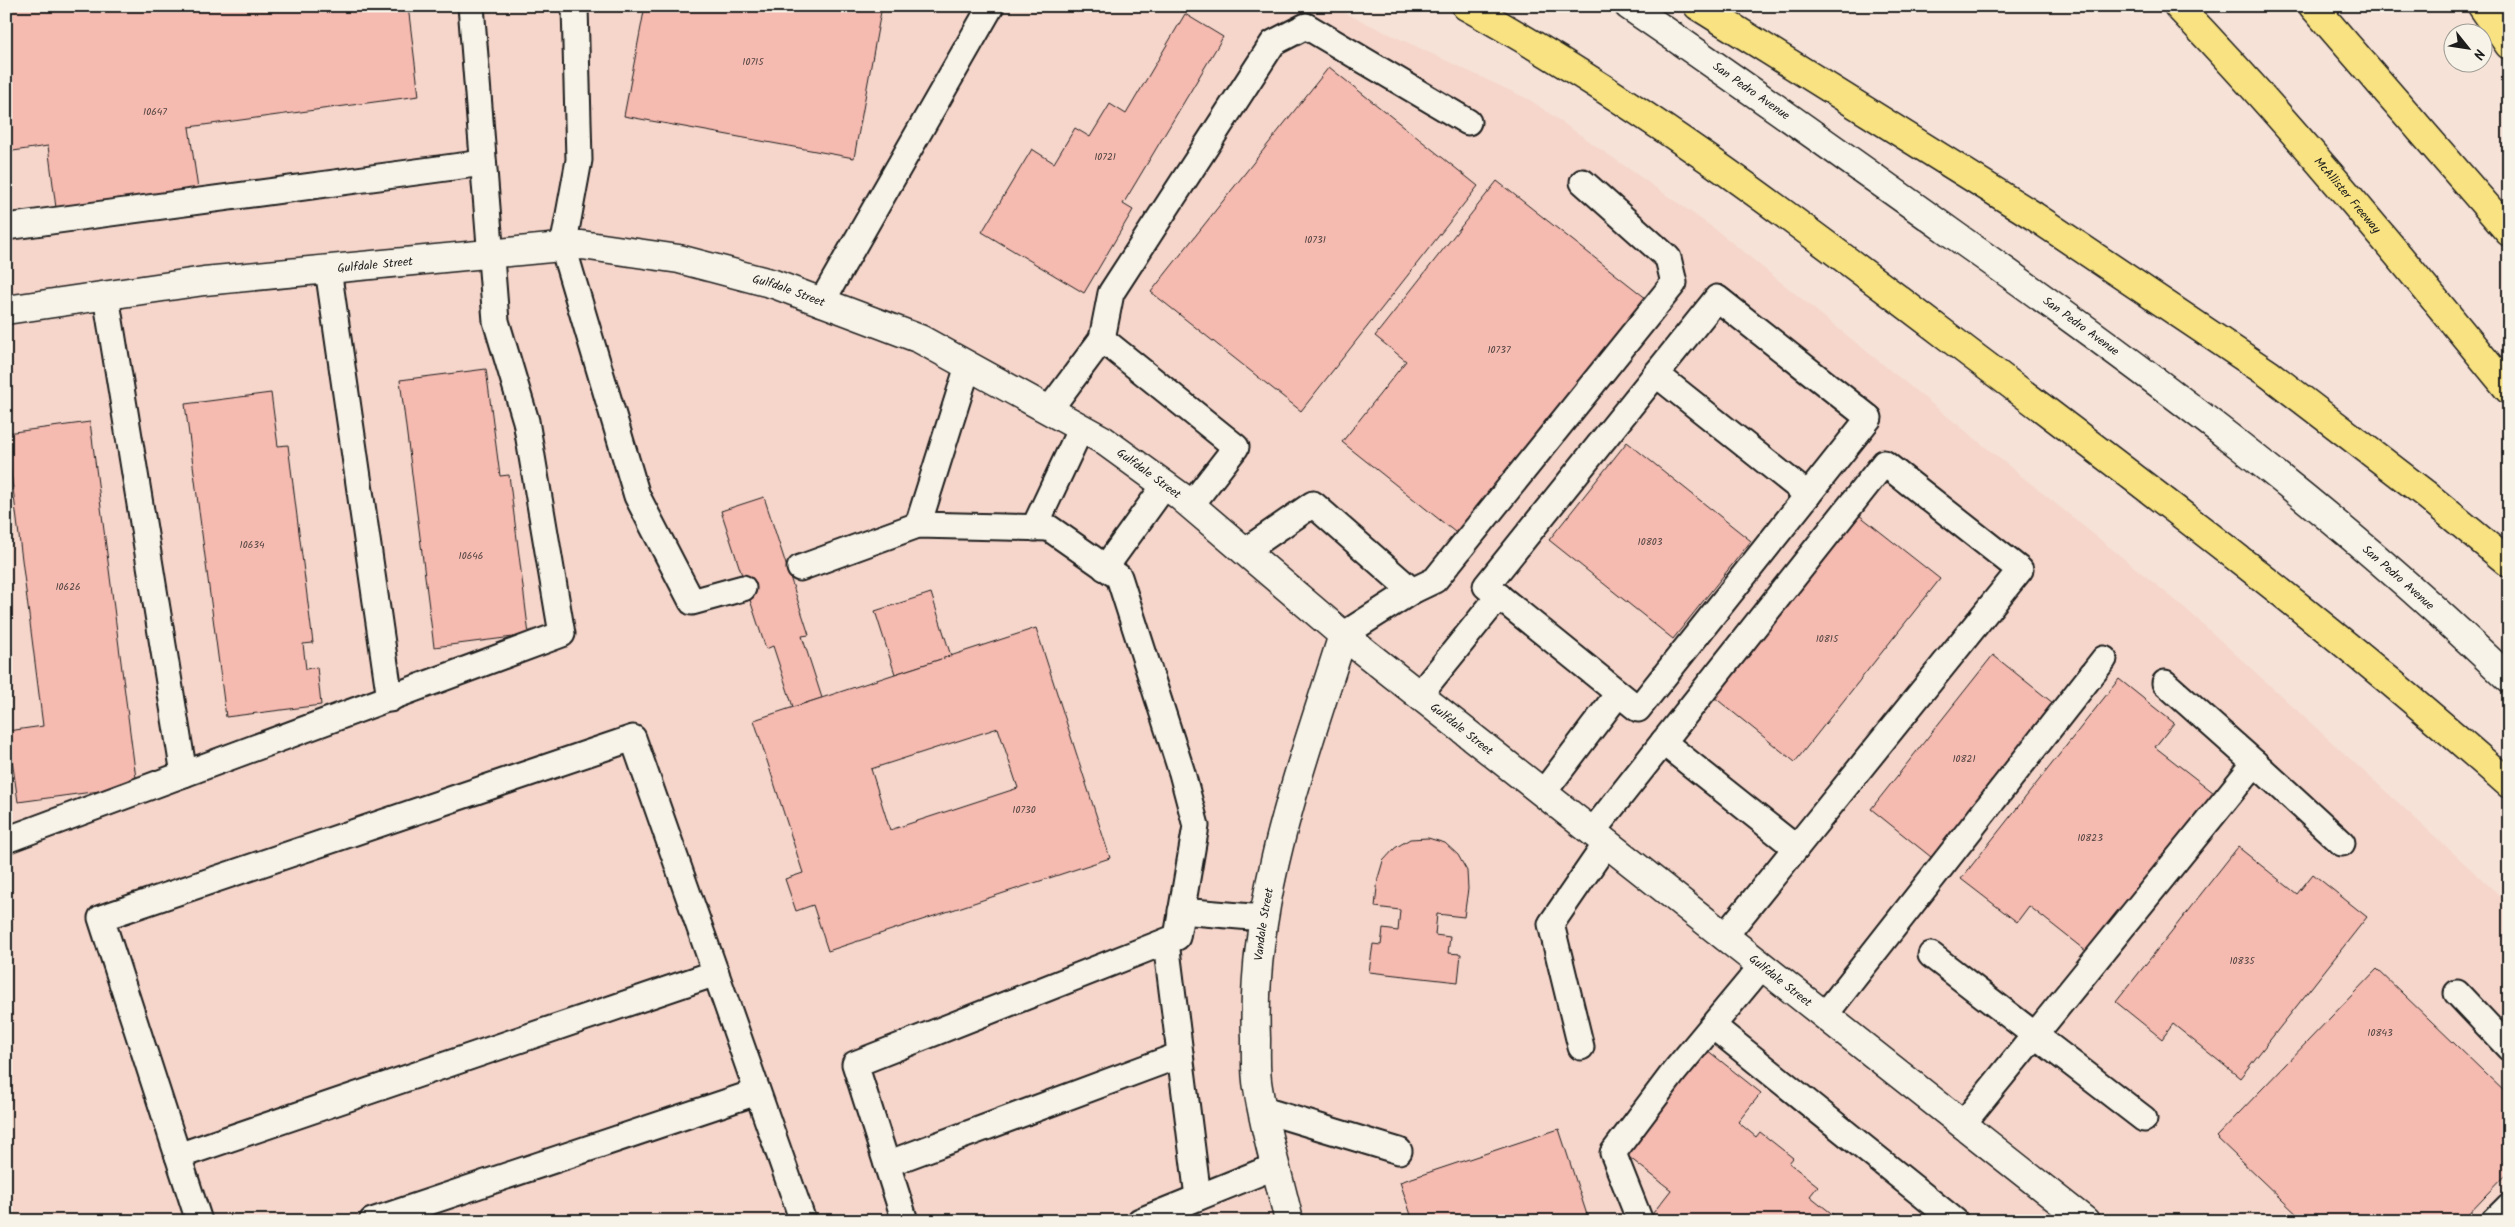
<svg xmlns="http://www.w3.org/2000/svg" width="2515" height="1227" viewBox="0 0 2515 1227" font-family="Kalam,sans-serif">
  <rect width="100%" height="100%" fill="#f6e2d7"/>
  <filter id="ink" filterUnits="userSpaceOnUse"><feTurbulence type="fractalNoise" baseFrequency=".02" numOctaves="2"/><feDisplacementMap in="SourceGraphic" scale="10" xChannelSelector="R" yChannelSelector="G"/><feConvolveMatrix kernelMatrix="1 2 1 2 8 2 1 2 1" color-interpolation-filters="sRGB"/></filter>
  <g filter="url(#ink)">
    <path fill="#f6d6cb" d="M 6,6 L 1330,6 L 1530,100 L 1715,229 L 2185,608 L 2509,904 L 2509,1221 L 6,1221 Z"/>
    <g fill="#f5bab0" stroke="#1c1c1c" fill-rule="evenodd">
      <path d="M 6,6 L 408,6 L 419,96 L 189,127 L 198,189 L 56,208 L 48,146 L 6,152 Z"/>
      <path d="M 645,6 L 882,6 L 854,158 L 624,116 Z"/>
      <path d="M 1185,14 L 1223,37 L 1123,204 L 1133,210 L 1084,293 L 982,232 L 1032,149 L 1054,163 L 1075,128 L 1090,137 L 1110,104 L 1126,114 Z"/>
      <path d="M 1329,67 L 1478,186 L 1301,411 L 1151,292 Z"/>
      <path d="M 1497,181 L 1647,299 L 1460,536 L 1342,442 L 1406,361 L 1375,336 Z"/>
      <path d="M 486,369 L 500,476 L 509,475 L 529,635 L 434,647 L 400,380 Z"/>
      <path d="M 271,393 L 278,446 L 288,445 L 313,643 L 303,644 L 306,669 L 317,667 L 321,705 L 226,717 L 185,404 Z"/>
      <path d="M 90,422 L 137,786 L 18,802 L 8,731 L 43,726 L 6,433 Z"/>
      <path d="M 1627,442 L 1751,541 L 1673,639 L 1549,540 Z"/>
      <path d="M 764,497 L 809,635 L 802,636 L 822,698 L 793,707 L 773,646 L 766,649 L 721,511 Z"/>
      <path d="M 1859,515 L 1940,579 L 1795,762 L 1714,697 Z"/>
      <path d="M 931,593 L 951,656 L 895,674 L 875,611 Z"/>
      <path d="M 1036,628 L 1110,858 L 828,951 L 813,905 L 796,911 L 785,879 L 803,873 L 754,720 ZM 998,728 L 1018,788 L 890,830 L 871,769 Z"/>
      <path d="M 1993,655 L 2058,707 L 1936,861 L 1871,809 Z"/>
      <path d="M 2119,679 L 2174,723 L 2155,747 L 2218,796 L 2092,956 L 2029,906 L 2017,922 L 1961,879 Z"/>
      <path d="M 1428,838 L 1445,843 L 1458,855 L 1467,871 L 1468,889 L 1464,917 L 1437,914 L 1435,935 L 1450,937 L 1448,953 L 1461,954 L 1458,982 L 1369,972 L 1373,944 L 1381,945 L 1383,929 L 1398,931 L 1400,910 L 1375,907 L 1378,878 L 1383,861 L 1395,848 L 1410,839 Z"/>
      <path d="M 2238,847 L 2297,894 L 2313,874 L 2367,917 L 2240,1078 L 2173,1024 L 2162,1039 L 2116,1002 Z"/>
      <path d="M 2377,969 L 2509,1096 L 2509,1172 L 2462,1221 L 2304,1221 L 2216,1137 Z"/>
      <path d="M 1707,1050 L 1761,1093 L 1738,1122 L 1756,1137 L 1760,1132 L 1793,1158 L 1789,1163 L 1818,1186 L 1810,1196 L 1841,1221 L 1657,1221 L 1653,1213 L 1671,1190 L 1625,1154 Z"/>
      <path d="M 1559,1129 L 1589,1221 L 1413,1221 L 1400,1182 Z"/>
    </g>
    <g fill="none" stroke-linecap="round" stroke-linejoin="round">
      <g stroke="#1c1c1c" stroke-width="29">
        <g id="lane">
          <path d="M 575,6 L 579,160 L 563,247 L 637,496 L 692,602 L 743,588"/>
          <path d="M 6,227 L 483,163"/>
          <path d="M 328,269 L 390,699"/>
          <path d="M 106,296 L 184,774"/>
          <path d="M 1717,298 L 1869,418 L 1638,709 L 1486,586 Z"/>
          <path d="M 821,303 L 991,6"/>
          <path d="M 1102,339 L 1111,293 L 1273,43 L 1306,26 L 1468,122"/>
          <path d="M 1656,374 L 1808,495"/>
          <path d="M 1049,410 L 1102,339 L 1236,447 L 1191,505"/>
          <path d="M 918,525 L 968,366"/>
          <path d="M 1034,528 L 1081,428"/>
          <path d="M 1245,551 L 1313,504 L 1412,591 L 1435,580 L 1674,283 L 1668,258 L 1583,182"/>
          <path d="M 800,568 L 918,525 L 1049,528 L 1119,577 L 1182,773 L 1196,826 L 1177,937 L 855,1064 L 905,1221"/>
          <path d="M 1105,568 L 1165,485"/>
          <path d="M 1343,635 L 1412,591"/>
          <path d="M 2165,683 L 2255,763"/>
          <path d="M 1419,695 L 1499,596"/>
          <path d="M 1663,742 L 1796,848"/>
          <path d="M 1543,793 L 1618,694"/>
          <path d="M 1592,832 L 1884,463 L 2020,570 L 1724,937"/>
          <path d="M 6,840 L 562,634 L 526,421 L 496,321 L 471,6"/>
          <path d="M 1181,911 L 1263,918"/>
          <path d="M 1166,942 L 1198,1197"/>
          <path d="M 1931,955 L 2144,1119"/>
          <path d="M 2457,993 L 2509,1048"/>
          <path d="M 1824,1016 L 2104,659"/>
          <path d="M 1713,1026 L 1955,1221"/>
          <path d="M 1581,1047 L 1551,924 L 1606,844"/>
          <path d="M 1263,1110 L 1399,1151"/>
          <path d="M 1962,1125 L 2255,763 L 2342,843"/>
          <path d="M 178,1156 L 716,973"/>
          <path d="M 887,1164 L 1180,1055"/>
          <path d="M 199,1221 L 101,918 L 633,738 L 803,1221"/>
          <path d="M 372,1221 L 757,1092"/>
          <path d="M 1140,1221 L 1276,1166"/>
          <path d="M 1640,1221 L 1613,1153 L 1674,1072 L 1762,966"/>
          <path d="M 2494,1221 L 2509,1206"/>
        </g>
      </g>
      <g stroke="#1c1c1c" stroke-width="31">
        <g id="street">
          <path id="s1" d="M 6,310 L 204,281 L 582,245 L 679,259 L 774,284 L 920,339 L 1103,440 L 1180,496 L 1343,635 L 2085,1221"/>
          <path id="s2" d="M 1289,1221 C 1279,1177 1265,1133 1258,1088 C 1255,1072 1256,1055 1256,1039 C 1250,899 1302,766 1343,635"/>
        </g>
      </g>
      <g stroke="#1c1c1c" stroke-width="31">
        <g id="secondary">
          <path id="s3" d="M 1629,6 C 1739,81 1848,159 1957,237 C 2150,373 2339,514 2509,679"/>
        </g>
      </g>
      <g stroke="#1c1c1c" stroke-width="31">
        <g id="highway">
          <path d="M 1466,6 C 1646,105 1809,231 1972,355 C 2155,493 2338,631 2509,784"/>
          <path d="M 1698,6 L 2034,216 L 2269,374 L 2424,493 L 2509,563"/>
          <path id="s4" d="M 2178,6 C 2295,128 2402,259 2509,390"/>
          <path d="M 2313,6 L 2509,232"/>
          <path d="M 2482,6 L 2509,45"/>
        </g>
      </g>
      <use href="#lane" stroke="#f7f3e8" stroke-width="25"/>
      <use href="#street" stroke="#f7f3e8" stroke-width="28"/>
      <use href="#secondary" stroke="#f7f3e8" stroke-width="28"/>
      <use href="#highway" stroke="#f8e281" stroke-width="28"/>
    </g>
  </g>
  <g text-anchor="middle" stroke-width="4" stroke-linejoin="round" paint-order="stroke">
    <g font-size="10" fill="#524441">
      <text x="753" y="65">10715</text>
      <text x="155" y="115">10647</text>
      <text x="1105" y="160">10721</text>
      <text x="1315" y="243">10731</text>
      <text x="1499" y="353">10737</text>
      <text x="1650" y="545">10803</text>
      <text x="252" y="548">10634</text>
      <text x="471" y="559">10646</text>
      <text x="68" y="590">10626</text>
      <text x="1827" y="642">10815</text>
      <text x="1964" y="762">10821</text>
      <text x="1024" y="813">10730</text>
      <text x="2090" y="841">10823</text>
      <text x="2242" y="964">10835</text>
      <text x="2380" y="1036">10843</text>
    </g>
    <g font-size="12" fill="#1c1c1c" stroke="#f7f3e8">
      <text dy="4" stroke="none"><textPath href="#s3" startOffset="149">San Pedro Avenue</textPath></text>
      <text dy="4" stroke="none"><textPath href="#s4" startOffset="254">McAllister Freeway</textPath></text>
      <text dy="4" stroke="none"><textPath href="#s1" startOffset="372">Gulfdale Street</textPath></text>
      <text dy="4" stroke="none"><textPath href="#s1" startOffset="792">Gulfdale Street</textPath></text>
      <text dy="4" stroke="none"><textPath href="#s3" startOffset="554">San Pedro Avenue</textPath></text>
      <text dy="4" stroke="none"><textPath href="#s1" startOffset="1198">Gulfdale Street</textPath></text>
      <text dy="4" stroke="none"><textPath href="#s3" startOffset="959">San Pedro Avenue</textPath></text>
      <text dy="4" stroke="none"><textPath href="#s1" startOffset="1602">Gulfdale Street</textPath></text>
      <text dy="4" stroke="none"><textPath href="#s2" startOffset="301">Vandale Street</textPath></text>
      <text dy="4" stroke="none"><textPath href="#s1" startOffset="2008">Gulfdale Street</textPath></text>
    </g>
  </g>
  <rect width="2515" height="1227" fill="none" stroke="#f7f3e8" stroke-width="25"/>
  <rect x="12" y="12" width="2490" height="1202" fill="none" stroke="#1c1c1c" stroke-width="2" filter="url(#ink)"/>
  <g transform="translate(2468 48) rotate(120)"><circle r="24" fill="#f7f3e8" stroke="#9f9d96"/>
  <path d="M0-4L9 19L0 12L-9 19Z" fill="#1c1c1c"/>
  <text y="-8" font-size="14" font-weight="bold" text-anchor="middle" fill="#1c1c1c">N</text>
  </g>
</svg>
